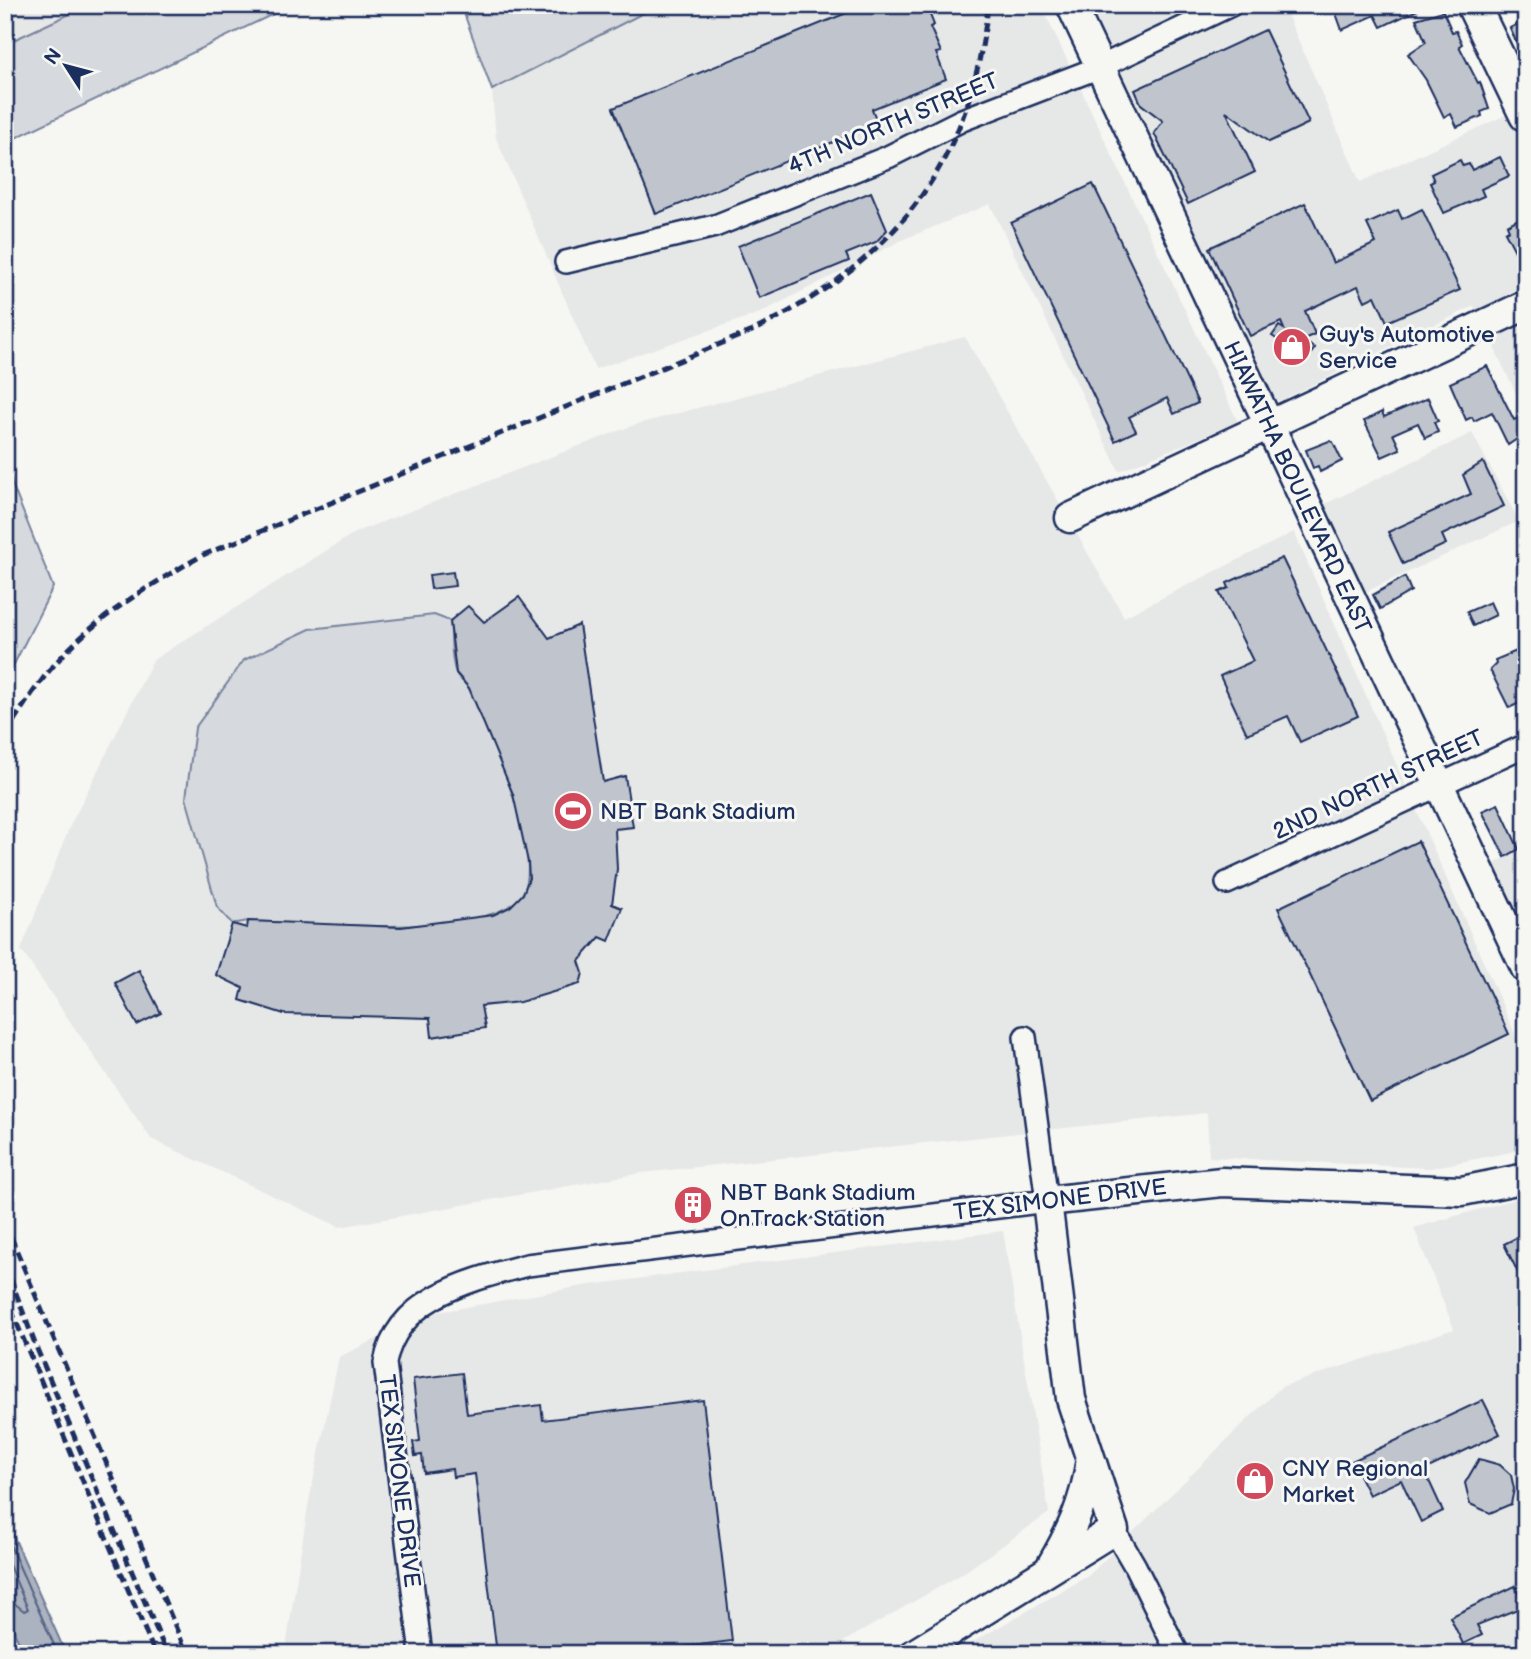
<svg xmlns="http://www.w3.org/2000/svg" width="1531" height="1659" viewBox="0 0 1531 1659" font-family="'Balsamiq Sans',sans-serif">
  <rect width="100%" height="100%" fill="#f6f6f2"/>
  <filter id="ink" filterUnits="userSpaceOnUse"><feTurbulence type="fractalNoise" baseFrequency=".0143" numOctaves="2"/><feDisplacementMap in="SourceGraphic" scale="14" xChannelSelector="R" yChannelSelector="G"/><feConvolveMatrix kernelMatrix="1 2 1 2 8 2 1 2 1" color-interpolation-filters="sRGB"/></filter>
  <g filter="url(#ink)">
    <g fill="#e6e7e7">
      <path d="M 5,5 L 89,5 L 5,44 Z"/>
      <path d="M 659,5 L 1041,5 L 1238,422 L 1119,471 L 990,204 L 904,239 L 760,313 L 595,369 L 496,138 L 492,90 Z"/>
      <path d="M 1084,5 L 1283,5 L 1360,182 L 1508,114 L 1526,155 L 1526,414 L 1474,306 L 1269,406 Z"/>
      <path d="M 965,337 L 1124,617 L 1294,532 L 1526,1059 L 1526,1149 L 1430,1168 L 1209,1157 L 1207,1113 L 641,1173 L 340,1227 L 151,1139 L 21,950 L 70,826 L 153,660 L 356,532 L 634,425 Z"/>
      <path d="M 1472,433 L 1519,521 L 1365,592 L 1321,506 Z"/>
      <path d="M 1526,847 L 1526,942 L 1490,866 Z"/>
      <path d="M 1526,1196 L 1526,1654 L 952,1654 L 1088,1576 L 1281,1387 L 1454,1329 L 1414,1228 Z"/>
      <path d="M 1003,1231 L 1049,1513 L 960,1575 L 822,1654 L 285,1654 L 308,1506 L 339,1357 L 428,1314 L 583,1286 Z"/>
    </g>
    <g fill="#d6d9dd" stroke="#78849e" stroke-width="2">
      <path d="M 89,5 L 292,5 L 5,143 L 5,44 Z"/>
      <path d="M 461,5 L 659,5 L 492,90 Z"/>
      <path d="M 5,422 L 12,484 L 53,587 L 5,682 Z"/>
      <path d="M 434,615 L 450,621 C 452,636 450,659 456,673 C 459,679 466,684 470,690 C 487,721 500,759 512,793 C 520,816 535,868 524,891 C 500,942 300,923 248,921 L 232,924 L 217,907 L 186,798 L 195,728 L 244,660 L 310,629 Z"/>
    </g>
    <path fill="#abb2c0" stroke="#717e99" stroke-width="2" d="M 5,1517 L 66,1654 L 24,1654 L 5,1611 Z"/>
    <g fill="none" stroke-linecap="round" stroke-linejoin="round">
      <g stroke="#556385" stroke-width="2">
        <path d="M 5,1534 L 58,1654"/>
        <path d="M 5,1556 L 28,1609 L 24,1611 L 14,1603 L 5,1602"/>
      </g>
    </g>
    <g fill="#c0c4cd" stroke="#1b2f5e" stroke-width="2">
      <path d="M 866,5 L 922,5 L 925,11 L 928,10 L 934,25 L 930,27 L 941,52 L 936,53 L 946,79 L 872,109 L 878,124 L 656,214 L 613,108 Z"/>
      <path d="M 1333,5 L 1428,5 L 1381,27 L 1375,15 L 1342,30 Z"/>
      <path d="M 1443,11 L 1452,32 L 1456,31 L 1462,44 L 1459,46 L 1478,83 L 1480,82 L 1489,109 L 1481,112 L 1482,116 L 1457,127 L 1451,114 L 1444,117 L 1426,80 L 1408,54 L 1426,42 L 1416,19 Z"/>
      <path d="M 1526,20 L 1526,64 L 1510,28 Z"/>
      <path d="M 1265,30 L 1309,123 L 1269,142 L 1226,111 L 1255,172 L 1188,204 L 1154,133 L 1163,121 L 1141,104 L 1135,90 Z"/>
      <path d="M 1500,157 L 1509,176 L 1481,189 L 1484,196 L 1444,213 L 1430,183 L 1434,181 L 1431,174 L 1460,160 L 1463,166 L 1469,164 L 1472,170 Z"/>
      <path d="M 1093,184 L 1198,403 L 1174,414 L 1167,398 L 1129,417 L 1136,431 L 1115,441 L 1011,223 Z"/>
      <path d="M 871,192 L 887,230 L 876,242 L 846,254 L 849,261 L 759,298 L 738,246 Z"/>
      <path d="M 1305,203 L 1333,263 L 1376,243 L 1367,224 L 1398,210 L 1402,219 L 1422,209 L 1460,290 L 1387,322 L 1375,296 L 1365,301 L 1358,286 L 1305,311 L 1315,334 L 1302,340 L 1315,348 L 1307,359 L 1272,336 L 1279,326 L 1284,329 L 1281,322 L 1250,336 L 1209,248 Z"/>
      <path d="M 1526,215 L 1526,272 L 1505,232 L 1509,230 L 1507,225 Z"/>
      <path d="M 1487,366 L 1514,420 L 1518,418 L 1526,433 L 1508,445 L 1492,412 L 1474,421 L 1472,417 L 1466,420 L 1450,383 Z"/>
      <path d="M 1428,398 L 1438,421 L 1434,422 L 1438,432 L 1425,438 L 1418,423 L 1393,434 L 1400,449 L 1382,457 L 1364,421 L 1382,412 L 1384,417 Z"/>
      <path d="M 1329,441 L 1333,442 L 1342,461 L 1320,472 L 1318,466 L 1313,468 L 1306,450 Z"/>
      <path d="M 1483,462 L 1504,506 L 1442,535 L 1446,544 L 1403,564 L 1388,532 L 1471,494 L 1463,475 Z"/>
      <path d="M 1282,558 L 1358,716 L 1300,742 L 1288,716 L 1247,734 L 1220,676 L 1253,661 L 1219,592 L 1229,588 L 1227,583 Z"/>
      <path d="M 453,572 L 455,586 L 431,589 L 429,575 Z"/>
      <path d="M 1405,577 L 1411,591 L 1380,609 L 1373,595 Z"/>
      <path d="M 519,597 L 549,638 L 579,625 L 603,782 L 625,776 L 633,827 L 615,829 L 617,869 L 612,904 L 622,908 L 609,941 L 600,937 L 579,961 L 583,973 L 580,984 L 520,1002 L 481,1006 L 485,1028 L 432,1037 L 430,1018 L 284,1014 L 240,1000 L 243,988 L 216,975 L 232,924 L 247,928 L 248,921 L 401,927 L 493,915 L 510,907 L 523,894 L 529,878 L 528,862 L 513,794 L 469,688 L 456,673 L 450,621 L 468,606 L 484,622 Z"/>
      <path d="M 1490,602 L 1496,615 L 1473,626 L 1467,612 Z"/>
      <path d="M 1526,647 L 1526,700 L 1509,708 L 1490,670 L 1496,664 L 1495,660 Z"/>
      <path d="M 1498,804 L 1519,849 L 1505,857 L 1482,811 Z"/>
      <path d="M 1418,841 L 1509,1034 L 1370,1101 L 1278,908 Z"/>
      <path d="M 139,970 L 161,1013 L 137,1025 L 115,983 Z"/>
      <path d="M 1526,1233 L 1526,1289 L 1504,1244 Z"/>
      <path d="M 462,1373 L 467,1414 L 541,1405 L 543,1420 L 703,1400 L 732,1641 L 626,1654 L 497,1654 L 475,1474 L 453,1477 L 452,1469 L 424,1473 L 422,1455 L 415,1456 L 413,1442 L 420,1441 L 413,1379 Z"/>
      <path d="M 1483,1400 L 1500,1434 L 1424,1470 L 1443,1511 L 1421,1522 L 1401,1480 L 1369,1495 L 1352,1461 Z"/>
      <path d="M 1479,1459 L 1500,1465 L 1511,1475 L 1514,1489 L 1511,1504 L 1490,1513 L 1470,1504 L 1465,1483 Z"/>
      <path d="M 1515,1586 L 1525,1606 L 1477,1625 L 1482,1635 L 1463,1644 L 1450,1617 Z"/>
    </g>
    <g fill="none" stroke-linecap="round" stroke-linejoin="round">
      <g stroke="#1b2f5e" stroke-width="26">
        <g id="street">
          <path d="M 566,262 L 715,226 L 888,157 L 962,120 L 1100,67 L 1231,5"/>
          <path d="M 1227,883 L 1526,745"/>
          <path d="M 1114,1530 L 1135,1566 L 1178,1654"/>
          <path d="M 421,1654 L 385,1363 C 397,1297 471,1280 527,1265 L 1047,1201 L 1025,1037"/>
        </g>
      </g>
      <g stroke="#1b2f5e" stroke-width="33">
        <g id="secondary">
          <path d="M 1071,5 L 1526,969"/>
          <path d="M 1070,518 L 1526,305"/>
          <path d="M 1051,1566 C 1071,1532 1084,1504 1090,1465"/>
          <path d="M 914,1654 L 1114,1530 L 1071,1399 L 1047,1201 L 1222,1182 L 1462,1191 L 1526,1178"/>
        </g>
      </g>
      <g stroke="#1b2f5e" stroke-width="37">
        <path id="primary" d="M 1473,5 L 1526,115"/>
      </g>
      <use href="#street" stroke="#f6f6f2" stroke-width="21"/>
      <use href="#secondary" stroke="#f6f6f2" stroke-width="28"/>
      <use href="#primary" stroke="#f6f6f2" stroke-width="32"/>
      <g stroke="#1b2f5e" stroke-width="5" stroke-dasharray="10 5" stroke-linecap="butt">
        <path d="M 5,734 C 17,716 29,697 42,680 C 83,625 144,588 203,555 L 752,331 C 895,261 971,165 988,5"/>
        <path d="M 5,1223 L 187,1654"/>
        <path d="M 5,1264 L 37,1349 L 167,1654"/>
        <path d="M 5,1295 L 155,1654"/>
      </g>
    </g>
  </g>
  <defs>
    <g id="shop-disc" transform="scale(2.0125)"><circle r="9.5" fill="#d1495b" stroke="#f6f6f2"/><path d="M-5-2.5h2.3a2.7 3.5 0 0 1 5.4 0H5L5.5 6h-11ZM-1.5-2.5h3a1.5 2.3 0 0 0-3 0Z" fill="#fff"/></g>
    <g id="stadium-disc" transform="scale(2.0125)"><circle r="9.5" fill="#d1495b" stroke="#f6f6f2"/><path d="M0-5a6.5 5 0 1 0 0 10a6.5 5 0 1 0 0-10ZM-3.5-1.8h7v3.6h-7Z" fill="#fff"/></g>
    <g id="building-disc" transform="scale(2.0125)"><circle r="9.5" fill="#d1495b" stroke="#f6f6f2"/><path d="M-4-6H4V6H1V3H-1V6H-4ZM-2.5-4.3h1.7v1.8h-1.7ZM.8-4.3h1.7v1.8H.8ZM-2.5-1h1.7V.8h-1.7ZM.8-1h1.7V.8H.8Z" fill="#fff"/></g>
  </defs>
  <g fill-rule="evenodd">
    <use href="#shop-disc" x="1292" y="347"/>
    <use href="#stadium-disc" x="573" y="811"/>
    <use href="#building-disc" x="693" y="1205"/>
    <use href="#shop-disc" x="1255" y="1481"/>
  </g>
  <g text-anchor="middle" stroke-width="6" stroke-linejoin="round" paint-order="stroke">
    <g font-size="23" fill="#1b2f5e" stroke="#f6f6f2">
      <text transform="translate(893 123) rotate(-23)" y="8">4TH NORTH STREET</text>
      <text transform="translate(1298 487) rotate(65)" y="8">HIAWATHA BOULEVARD EAST</text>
      <text transform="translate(1378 784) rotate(-25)" y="8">2ND NORTH STREET</text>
      <text transform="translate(1060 1199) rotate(-7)" y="8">TEX SIMONE DRIVE</text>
      <text transform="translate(400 1481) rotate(83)" y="8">TEX SIMONE DRIVE</text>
    </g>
    <g font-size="23" fill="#1b2f5e" stroke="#f6f6f2" text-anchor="start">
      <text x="1319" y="342">Guy's Automotive<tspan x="1319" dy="26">Service</tspan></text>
      <text x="600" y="819">NBT Bank Stadium</text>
      <text x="720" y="1200">NBT Bank Stadium<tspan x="720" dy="26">OnTrack Station</tspan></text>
      <text x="1282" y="1476">CNY Regional<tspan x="1282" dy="26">Market</tspan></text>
    </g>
  </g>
  <rect width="1531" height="1659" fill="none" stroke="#f6f6f2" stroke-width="28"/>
  <rect x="14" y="14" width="1503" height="1631" fill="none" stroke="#1b2f5e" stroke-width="2.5" filter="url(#ink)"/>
  <g transform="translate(66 66) rotate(306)" stroke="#f6f6f2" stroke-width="5" paint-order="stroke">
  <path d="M0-5L12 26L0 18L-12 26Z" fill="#1b2f5e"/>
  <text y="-10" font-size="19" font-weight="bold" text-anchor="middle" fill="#1b2f5e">N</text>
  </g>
</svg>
